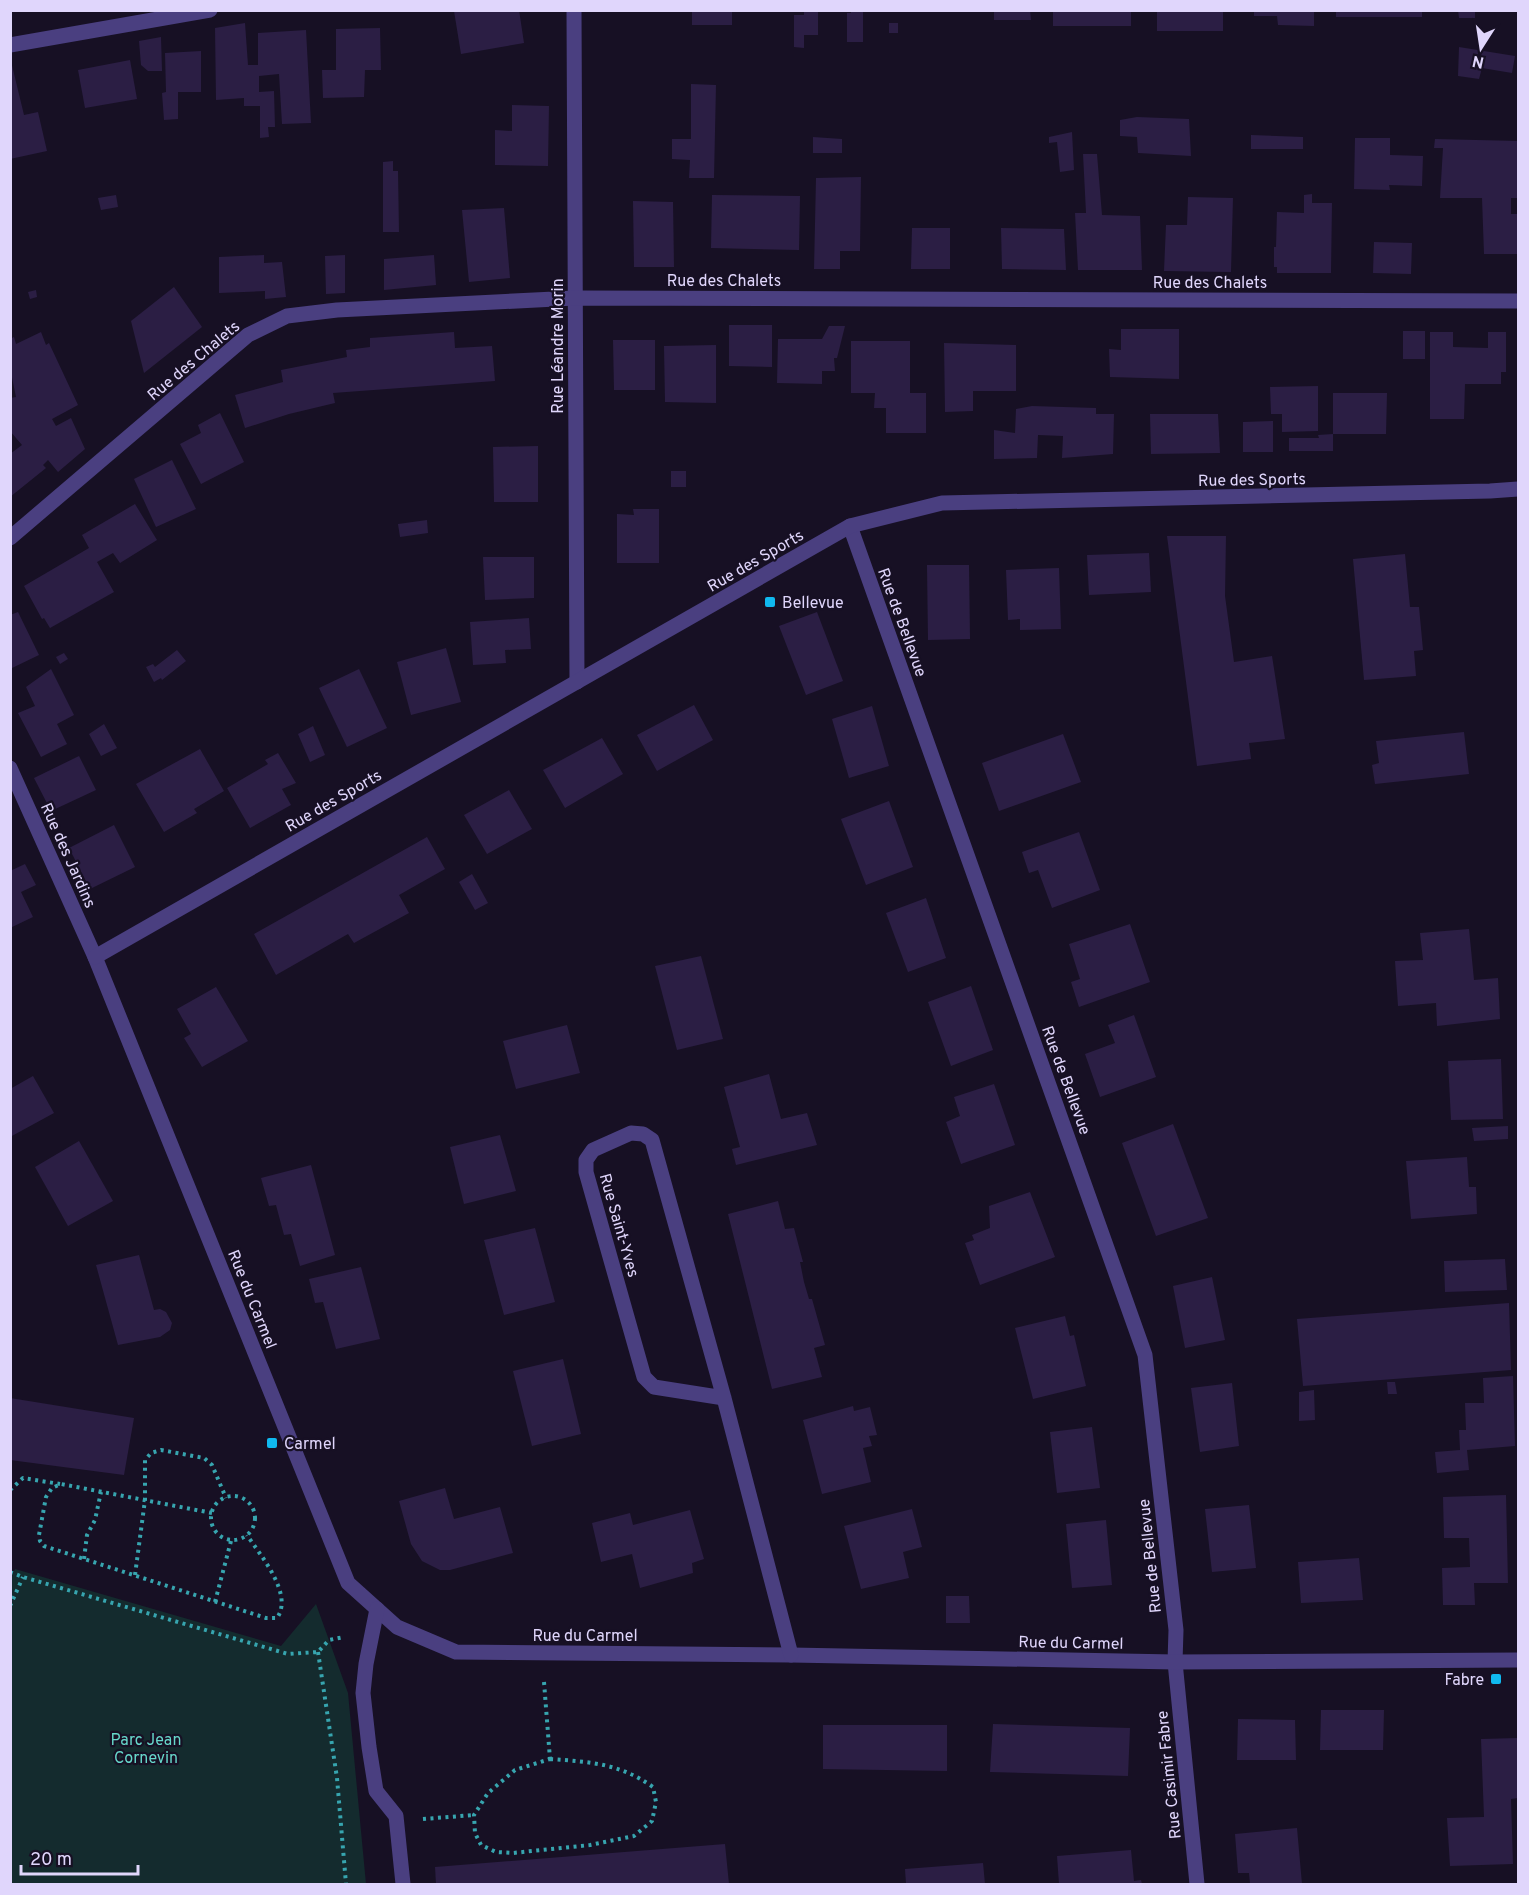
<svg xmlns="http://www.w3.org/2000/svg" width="1529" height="1895" viewBox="0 0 1529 1895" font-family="Overpass,sans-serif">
  <rect width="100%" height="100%" fill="#171024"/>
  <path fill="#142b2e" d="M 15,1569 L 281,1646 L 316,1604 L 348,1693 L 366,1884 L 11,1884 L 10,1580 Z"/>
  <g fill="#2b1e44">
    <path d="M 519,10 L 524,43 L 461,54 L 454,11 Z"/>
    <rect x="692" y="10" width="40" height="15"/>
    <path d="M 804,10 L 818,10 L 818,35 L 804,35 L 804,48 L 794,47 L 794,15 L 804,15 Z"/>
    <path d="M 851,10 L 863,10 L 863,42 L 847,42 L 847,13 L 851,13 Z"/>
    <path d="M 994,10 L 1030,10 L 1031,20 L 994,20 Z"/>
    <rect x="1053" y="10" width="78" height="16"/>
    <rect x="1157" y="10" width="66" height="21"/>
    <path d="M 1254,10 L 1314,10 L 1314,26 L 1278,25 L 1277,16 L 1254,16 Z"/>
    <rect x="1336" y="10" width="86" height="7"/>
    <path d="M 1458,10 L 1475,10 L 1475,18 L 1459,18 Z"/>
    <path d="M 245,23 L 248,65 L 258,65 L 258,33 L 306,30 L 311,123 L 282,124 L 279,74 L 259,76 L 259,92 L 274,91 L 275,127 L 268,127 L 269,137 L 260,138 L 260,106 L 244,106 L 244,98 L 216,100 L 215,28 Z"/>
    <rect x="889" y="23" width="9" height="10"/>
    <path d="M 380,28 L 381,70 L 365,70 L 364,97 L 323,98 L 322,70 L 336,70 L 336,29 Z"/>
    <path d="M 161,37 L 162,71 L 148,71 L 141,65 L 139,41 Z"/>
    <path d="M 1459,47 L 1515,56 L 1512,73 L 1482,68 L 1479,79 L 1458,76 Z"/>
    <path d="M 201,51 L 201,92 L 178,92 L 178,119 L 164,120 L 162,93 L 166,92 L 165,53 Z"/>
    <path d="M 10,57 L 24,115 L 38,112 L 47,151 L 10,159 Z"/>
    <path d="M 130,60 L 137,99 L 85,108 L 78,70 Z"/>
    <path d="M 691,84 L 716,85 L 714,178 L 689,178 L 690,160 L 672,159 L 672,139 L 691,139 Z"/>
    <path d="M 512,105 L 549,106 L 548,166 L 495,165 L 495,130 L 512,131 Z"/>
    <path d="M 1137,117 L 1189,119 L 1191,156 L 1138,153 L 1137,137 L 1120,136 L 1120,120 Z"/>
    <path d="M 1072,132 L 1074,170 L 1060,172 L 1057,142 L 1049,143 L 1049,137 Z"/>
    <path d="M 1251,135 L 1303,137 L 1303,149 L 1251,149 Z"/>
    <path d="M 813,137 L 842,139 L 842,153 L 813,153 Z"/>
    <path d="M 1355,138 L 1390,138 L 1390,155 L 1423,156 L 1422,186 L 1389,185 L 1390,190 L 1354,189 Z"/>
    <path d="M 1435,139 L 1518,141 L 1518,198 L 1511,198 L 1511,214 L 1518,214 L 1518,254 L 1484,254 L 1482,198 L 1440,198 L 1443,148 L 1434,148 Z"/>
    <path d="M 1083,154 L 1097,154 L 1102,215 L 1140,216 L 1142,270 L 1078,270 L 1075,213 L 1086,213 Z"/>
    <path d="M 393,161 L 393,171 L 398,171 L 399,232 L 383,232 L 383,162 Z"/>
    <path d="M 861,177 L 860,251 L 840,251 L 840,269 L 814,269 L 816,178 Z"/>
    <path d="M 1312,194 L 1312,203 L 1332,203 L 1331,273 L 1277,273 L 1277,267 L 1274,267 L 1274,247 L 1276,247 L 1277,212 L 1304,213 L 1304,195 Z"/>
    <path d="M 116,195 L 118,207 L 101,210 L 98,198 Z"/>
    <path d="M 712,195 L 800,196 L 799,250 L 711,248 Z"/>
    <path d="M 1188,197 L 1233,198 L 1231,272 L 1164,271 L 1166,225 L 1187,225 Z"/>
    <path d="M 633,201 L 673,202 L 674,267 L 634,267 Z"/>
    <path d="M 504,208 L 510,278 L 469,282 L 462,210 Z"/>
    <path d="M 912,228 L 950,228 L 950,269 L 911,269 Z"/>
    <path d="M 1001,228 L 1064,229 L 1066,270 L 1002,269 Z"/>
    <path d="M 1374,242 L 1412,243 L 1411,274 L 1373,273 Z"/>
    <path d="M 264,255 L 264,263 L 282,262 L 286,297 L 265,299 L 265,291 L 219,293 L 219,257 Z"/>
    <path d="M 345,255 L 345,293 L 326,294 L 325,256 Z"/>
    <path d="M 434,255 L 436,285 L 384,290 L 384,259 Z"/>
    <path d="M 174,287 L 202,327 L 144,373 L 131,321 Z"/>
    <path d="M 36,290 L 37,297 L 30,299 L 28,292 Z"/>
    <path d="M 729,325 L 772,325 L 772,367 L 729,366 Z"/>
    <path d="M 829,326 L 845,326 L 837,358 L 834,358 L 835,371 L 822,371 L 822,384 L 777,383 L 778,339 L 822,339 Z"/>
    <path d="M 1121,329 L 1179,329 L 1179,379 L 1110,377 L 1109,349 L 1121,350 Z"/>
    <rect x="1403" y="331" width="22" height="28"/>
    <path d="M 41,332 L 46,345 L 49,343 L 78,405 L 52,419 L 56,426 L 71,418 L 85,449 L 58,472 L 48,460 L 43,465 L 46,468 L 10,497 L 10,454 L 22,445 L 10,431 L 10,398 L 16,397 L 10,368 L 10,339 L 14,337 L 16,344 Z"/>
    <path d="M 454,332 L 455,348 L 492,346 L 495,381 L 333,393 L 335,403 L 289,414 L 245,428 L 235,395 L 283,382 L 281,370 L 347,357 L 346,350 L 370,347 L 370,338 Z"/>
    <path d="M 1430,332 L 1453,332 L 1453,347 L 1488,348 L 1488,332 L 1506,332 L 1506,372 L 1501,372 L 1501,384 L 1465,384 L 1464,419 L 1430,419 Z"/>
    <path d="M 613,340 L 655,340 L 655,390 L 614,390 Z"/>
    <path d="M 851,341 L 910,341 L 910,393 L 926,393 L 926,433 L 886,433 L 886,408 L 874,408 L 875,393 L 851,393 Z"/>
    <path d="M 944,343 L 1016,345 L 1016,391 L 973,391 L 973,411 L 945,412 Z"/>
    <path d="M 716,345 L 716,403 L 665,402 L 664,346 Z"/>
    <path d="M 1318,386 L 1318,431 L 1282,432 L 1282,414 L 1271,414 L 1270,387 Z"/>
    <path d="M 1333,393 L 1387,393 L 1386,434 L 1333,434 Z"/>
    <path d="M 1032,406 L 1096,408 L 1096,414 L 1114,414 L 1113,454 L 1062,458 L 1063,436 L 1038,435 L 1037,458 L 994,459 L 994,430 L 1015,433 L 1016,409 Z"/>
    <path d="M 220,413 L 244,462 L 201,484 L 180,444 L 201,433 L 198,425 Z"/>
    <path d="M 1150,414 L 1218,414 L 1220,453 L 1151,454 Z"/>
    <path d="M 1273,421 L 1273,452 L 1243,452 L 1243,422 Z"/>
    <path d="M 1333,434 L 1333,451 L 1289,451 L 1289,438 L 1319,438 L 1318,435 Z"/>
    <path d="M 538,446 L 538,502 L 494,502 L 493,447 Z"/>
    <path d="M 172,460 L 196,509 L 156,527 L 134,479 Z"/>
    <rect x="671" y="471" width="15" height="16"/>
    <path d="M 135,504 L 157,540 L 120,563 L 113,553 L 97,562 L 114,592 L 50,628 L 44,618 L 42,619 L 24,586 L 89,548 L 82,535 Z"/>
    <path d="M 633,509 L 659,509 L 659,563 L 617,563 L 617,514 L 634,515 Z"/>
    <path d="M 427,520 L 428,533 L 400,537 L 398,524 Z"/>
    <path d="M 1167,536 L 1226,536 L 1225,596 L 1234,662 L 1272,656 L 1285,739 L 1249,743 L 1251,759 L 1197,766 Z"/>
    <path d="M 1149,553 L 1151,592 L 1089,595 L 1087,555 Z"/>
    <path d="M 1405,554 L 1410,607 L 1419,607 L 1423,650 L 1414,651 L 1416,676 L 1364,680 L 1353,559 Z"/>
    <path d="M 483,557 L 534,557 L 534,598 L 485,600 Z"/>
    <path d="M 927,565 L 969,565 L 970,639 L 928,640 Z"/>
    <path d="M 1059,568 L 1061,629 L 1020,630 L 1020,619 L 1008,620 L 1006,570 Z"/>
    <path d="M 18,612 L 39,655 L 10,669 L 10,615 Z"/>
    <path d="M 817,612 L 843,681 L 806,695 L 779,626 Z"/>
    <path d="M 529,618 L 531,649 L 505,650 L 506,663 L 473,665 L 470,622 Z"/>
    <path d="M 446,648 L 461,702 L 411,715 L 397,662 Z"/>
    <path d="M 177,650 L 186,661 L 162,680 L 161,678 L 154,682 L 146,667 L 153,664 L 155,667 Z"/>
    <path d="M 64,653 L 68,659 L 60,664 L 56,657 Z"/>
    <path d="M 51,669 L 74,715 L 57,724 L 67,744 L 41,757 L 18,713 L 35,706 L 26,687 Z"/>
    <path d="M 359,669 L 387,728 L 347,747 L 319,688 Z"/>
    <path d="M 694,705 L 713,740 L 657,771 L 637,735 Z"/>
    <path d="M 872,706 L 889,766 L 849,778 L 832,719 Z"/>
    <path d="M 104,724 L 117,748 L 101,756 L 89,734 Z"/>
    <path d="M 313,726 L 325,755 L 310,762 L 298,734 Z"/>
    <path d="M 1464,732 L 1469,774 L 1375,784 L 1372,765 L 1379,763 L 1376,741 Z"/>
    <path d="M 1063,734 L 1081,782 L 999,811 L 982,763 Z"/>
    <path d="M 602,738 L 623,774 L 565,808 L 543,770 Z"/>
    <path d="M 200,749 L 224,791 L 194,809 L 197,813 L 164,832 L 136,784 Z"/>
    <path d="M 278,753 L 296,783 L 282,789 L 291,805 L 250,828 L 227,788 L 268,764 L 265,760 Z"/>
    <path d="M 79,756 L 96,790 L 51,811 L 34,778 Z"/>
    <path d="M 509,790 L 532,829 L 487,854 L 464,815 Z"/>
    <path d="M 889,801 L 913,867 L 866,885 L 841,819 Z"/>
    <path d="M 114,825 L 135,867 L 90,889 L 69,848 Z"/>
    <path d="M 1079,832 L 1100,890 L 1052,908 L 1038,870 L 1029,873 L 1022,852 Z"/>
    <path d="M 427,837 L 445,869 L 399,895 L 409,913 L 354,943 L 348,934 L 276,975 L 254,934 Z"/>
    <path d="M 25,864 L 36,885 L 21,892 L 33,917 L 10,928 L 10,871 Z"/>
    <path d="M 472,874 L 488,903 L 475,910 L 459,882 Z"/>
    <path d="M 926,898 L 946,958 L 908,972 L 886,913 Z"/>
    <path d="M 1130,924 L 1150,982 L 1079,1007 L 1071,982 L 1080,979 L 1069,944 Z"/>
    <path d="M 1469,929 L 1474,980 L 1498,978 L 1500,1019 L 1437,1026 L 1436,1003 L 1398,1006 L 1395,961 L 1423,960 L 1420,933 Z"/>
    <path d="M 701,956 L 723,1039 L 677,1050 L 655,966 Z"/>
    <path d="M 971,986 L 993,1050 L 951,1066 L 928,1002 Z"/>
    <path d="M 216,987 L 248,1041 L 202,1067 L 184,1038 L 191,1034 L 177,1009 Z"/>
    <path d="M 1134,1015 L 1156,1077 L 1100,1097 L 1085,1054 L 1115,1043 L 1108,1025 Z"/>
    <path d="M 567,1025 L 580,1073 L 516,1089 L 503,1041 Z"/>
    <path d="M 1501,1059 L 1503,1119 L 1451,1120 L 1448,1061 Z"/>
    <path d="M 769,1074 L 781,1119 L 807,1113 L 817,1145 L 736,1165 L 732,1149 L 740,1147 L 724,1087 Z"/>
    <path d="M 33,1076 L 54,1113 L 10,1137 L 10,1089 Z"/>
    <path d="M 994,1084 L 1015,1145 L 961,1164 L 946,1122 L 960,1116 L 954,1097 Z"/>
    <path d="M 1173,1124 L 1208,1218 L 1156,1236 L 1122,1143 Z"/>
    <path d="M 1508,1126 L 1508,1139 L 1474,1141 L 1472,1128 Z"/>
    <path d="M 500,1135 L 516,1191 L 464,1204 L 450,1147 Z"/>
    <path d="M 79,1141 L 113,1201 L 68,1226 L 35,1167 Z"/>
    <path d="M 1467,1157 L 1469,1187 L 1476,1187 L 1477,1214 L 1411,1219 L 1406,1161 Z"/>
    <path d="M 311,1165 L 335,1255 L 300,1266 L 291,1234 L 284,1235 L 276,1205 L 269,1206 L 261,1178 Z"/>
    <path d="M 1030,1192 L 1055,1257 L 980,1285 L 965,1243 L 974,1240 L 972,1235 L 990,1228 L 989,1206 Z"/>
    <path d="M 778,1201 L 785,1229 L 794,1228 L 803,1262 L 800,1262 L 804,1282 L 809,1299 L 812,1299 L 825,1345 L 814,1348 L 822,1377 L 772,1389 L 728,1214 Z"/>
    <path d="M 535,1228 L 555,1302 L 504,1315 L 484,1240 Z"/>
    <path d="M 139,1255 L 154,1310 L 160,1309 L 166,1312 L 172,1323 L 170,1330 L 160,1337 L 118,1345 L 96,1265 Z"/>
    <path d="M 1505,1259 L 1507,1290 L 1445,1292 L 1444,1261 Z"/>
    <path d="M 361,1267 L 380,1339 L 336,1349 L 323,1302 L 315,1303 L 309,1279 Z"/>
    <path d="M 1212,1277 L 1225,1340 L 1185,1348 L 1173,1286 Z"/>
    <path d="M 1509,1303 L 1511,1370 L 1303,1386 L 1297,1319 Z"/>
    <path d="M 1065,1316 L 1070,1336 L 1074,1335 L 1086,1386 L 1033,1399 L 1015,1328 Z"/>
    <path d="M 563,1359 L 581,1434 L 532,1446 L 513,1371 Z"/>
    <path d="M 1513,1376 L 1515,1446 L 1467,1450 L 1469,1470 L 1437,1473 L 1435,1452 L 1460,1450 L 1459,1430 L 1466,1430 L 1465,1403 L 1484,1403 L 1483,1378 Z"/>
    <path d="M 1387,1382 L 1395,1382 L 1397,1394 L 1388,1394 Z"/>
    <path d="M 1232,1383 L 1239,1446 L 1200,1452 L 1191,1388 Z"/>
    <path d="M 1314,1390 L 1315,1420 L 1299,1421 L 1299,1392 Z"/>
    <path d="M 10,1398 L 134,1418 L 124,1475 L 10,1460 Z"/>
    <path d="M 853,1406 L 854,1411 L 870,1407 L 877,1435 L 869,1436 L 872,1446 L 863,1448 L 871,1482 L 822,1494 L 803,1420 Z"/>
    <path d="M 1092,1427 L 1100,1488 L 1057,1493 L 1050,1432 Z"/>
    <path d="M 445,1488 L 454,1519 L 500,1507 L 513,1553 L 450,1570 L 440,1570 L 422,1561 L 411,1544 L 399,1501 Z"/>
    <path d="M 1506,1495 L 1508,1583 L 1474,1583 L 1475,1605 L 1443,1605 L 1442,1568 L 1470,1567 L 1469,1538 L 1444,1538 L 1443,1497 Z"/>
    <path d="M 1249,1505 L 1256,1568 L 1212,1572 L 1205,1509 Z"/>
    <path d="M 912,1509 L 922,1547 L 903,1552 L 909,1578 L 861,1589 L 844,1526 Z"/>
    <path d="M 690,1510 L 704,1559 L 692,1563 L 693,1573 L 640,1588 L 632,1554 L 601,1562 L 592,1523 L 630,1513 L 633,1525 Z"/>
    <path d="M 1106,1520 L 1112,1585 L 1072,1588 L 1066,1524 Z"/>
    <path d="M 1359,1558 L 1363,1600 L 1301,1603 L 1298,1562 Z"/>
    <path d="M 946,1596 L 969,1596 L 970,1623 L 946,1623 Z"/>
    <path d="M 1321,1710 L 1384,1710 L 1383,1750 L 1320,1750 Z"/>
    <path d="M 1238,1719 L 1295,1720 L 1296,1760 L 1237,1760 Z"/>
    <path d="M 993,1724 L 1130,1728 L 1128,1776 L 990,1772 Z"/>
    <path d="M 823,1725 L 947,1725 L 947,1771 L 823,1769 Z"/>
    <path d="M 1518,1738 L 1518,1798 L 1511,1799 L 1513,1864 L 1450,1866 L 1447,1818 L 1484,1817 L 1481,1739 Z"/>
    <path d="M 1297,1828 L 1302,1884 L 1250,1884 L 1249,1873 L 1238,1873 L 1235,1834 Z"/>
    <path d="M 725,1844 L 729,1884 L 436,1884 L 435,1867 Z"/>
    <path d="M 1131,1850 L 1134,1881 L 1141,1880 L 1142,1884 L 1059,1884 L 1057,1856 Z"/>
    <path d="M 983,1863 L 985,1884 L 906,1884 L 905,1869 Z"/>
  </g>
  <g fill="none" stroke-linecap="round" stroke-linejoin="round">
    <g stroke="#37a5af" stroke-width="4" stroke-dasharray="3 4.5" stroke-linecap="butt">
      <path d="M 10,1490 L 23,1478 L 60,1484"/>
      <circle cx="233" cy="1518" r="22"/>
      <path d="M 212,1513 L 61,1484 L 52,1488 L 46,1497 L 39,1535 L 40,1541 L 44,1546 L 266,1618 L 277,1618 C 294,1594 260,1555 247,1535"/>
      <path d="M 84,1559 L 87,1535 L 95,1520 L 101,1492"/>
      <path d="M 10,1572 L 23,1577 L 288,1654 L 318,1652 L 329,1640 L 344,1637"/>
      <path d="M 135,1575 L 145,1500 L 145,1460 L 151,1453 L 161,1450 L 204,1458 L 212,1465 L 226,1498"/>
      <path d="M 215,1602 L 231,1541"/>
      <path d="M 10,1606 L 23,1577"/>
      <path d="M 318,1652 L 337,1778 L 346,1884"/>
      <path d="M 544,1682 L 550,1759"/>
      <path d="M 550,1759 C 590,1762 619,1763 653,1787 L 656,1802 L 652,1821 L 634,1836 L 590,1845 L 513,1853 L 496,1852 L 481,1845 L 475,1833 L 474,1815 L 488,1793 L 515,1770 Z"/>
      <path d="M 423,1819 L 474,1815"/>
    </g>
    <g stroke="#4a3f80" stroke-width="15">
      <path d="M 574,10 L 577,682"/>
      <path d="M 10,45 L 210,10"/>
      <path d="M 850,526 L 1145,1355 L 1176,1630 L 1175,1662 L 1197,1884"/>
      <path d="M 10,538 L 248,335 L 287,316 L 337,310 L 575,298 L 1518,301"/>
      <path d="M 10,768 L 95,957 L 348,1583 L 397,1627 L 456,1652 L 791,1655 L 1175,1662 L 1518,1660"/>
      <path d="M 95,957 L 850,526 L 942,503 L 1490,491 L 1518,489"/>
      <path d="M 724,1398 L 654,1387 L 644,1377 L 586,1172 L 586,1160 L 593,1150 L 631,1133 L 643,1134 L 652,1140 L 724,1398 L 791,1655"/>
      <path d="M 377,1609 L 366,1664 L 363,1693 L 369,1747 L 376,1791 L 396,1816 L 403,1884"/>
    </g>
  </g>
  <g fill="#10b9ef" stroke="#171024" stroke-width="2">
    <rect x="764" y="596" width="12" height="12" rx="3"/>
    <rect x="266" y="1437" width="12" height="12" rx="3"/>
    <rect x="1490" y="1673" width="12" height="12" rx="3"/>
  </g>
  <g text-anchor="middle" stroke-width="4.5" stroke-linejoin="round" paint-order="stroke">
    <g font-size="16" fill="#e0d6fc" stroke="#171024">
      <text x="724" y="286">Rue des Chalets</text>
      <text x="1210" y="288">Rue des Chalets</text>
      <text transform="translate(557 346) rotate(-90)" y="6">Rue Léandre Morin</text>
      <text transform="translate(193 360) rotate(-40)" y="6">Rue des Chalets</text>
      <text transform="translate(1252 479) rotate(-1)" y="6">Rue des Sports</text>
      <text transform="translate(755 560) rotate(-30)" y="6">Rue des Sports</text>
      <text transform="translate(903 622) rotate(70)" y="6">Rue de Bellevue</text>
      <text transform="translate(333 800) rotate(-30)" y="6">Rue des Sports</text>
      <text transform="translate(69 855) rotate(66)" y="6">Rue des Jardins</text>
      <text transform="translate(1067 1080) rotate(70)" y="6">Rue de Bellevue</text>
      <text transform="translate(620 1225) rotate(74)" y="6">Rue Saint-Yves</text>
      <text transform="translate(253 1299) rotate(68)" y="6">Rue du Carmel</text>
      <text transform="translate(1149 1556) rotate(-96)" y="6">Rue de Bellevue</text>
      <text x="585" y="1641">Rue du Carmel</text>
      <text transform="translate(1071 1642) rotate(1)" y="6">Rue du Carmel</text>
      <text transform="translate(1168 1775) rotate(-96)" y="6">Rue Casimir Fabre</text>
    </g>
    <g font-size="16" fill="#e0d6fc" stroke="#171024" text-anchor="start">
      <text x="782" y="608">Bellevue</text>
      <text x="284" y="1449">Carmel</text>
      <text x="1484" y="1685" text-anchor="end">Fabre</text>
    </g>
    <g font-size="16" fill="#67d8cb" stroke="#171024">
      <text x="146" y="1745">Parc Jean<tspan x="146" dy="18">Cornevin</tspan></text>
    </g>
  </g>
  <rect width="1529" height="1895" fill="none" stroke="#e0d6fc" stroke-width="24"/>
  <g transform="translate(1481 48) rotate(192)" stroke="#171024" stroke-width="4.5" paint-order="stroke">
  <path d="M0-4.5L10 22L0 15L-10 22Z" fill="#e0d6fc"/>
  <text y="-9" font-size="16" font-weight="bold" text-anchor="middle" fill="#e0d6fc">N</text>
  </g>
  <path d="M21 1865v9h117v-9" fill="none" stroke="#e0d6fc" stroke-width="3"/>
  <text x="30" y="1865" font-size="18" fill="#e0d6fc" stroke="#171024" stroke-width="4.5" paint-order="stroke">20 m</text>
</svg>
